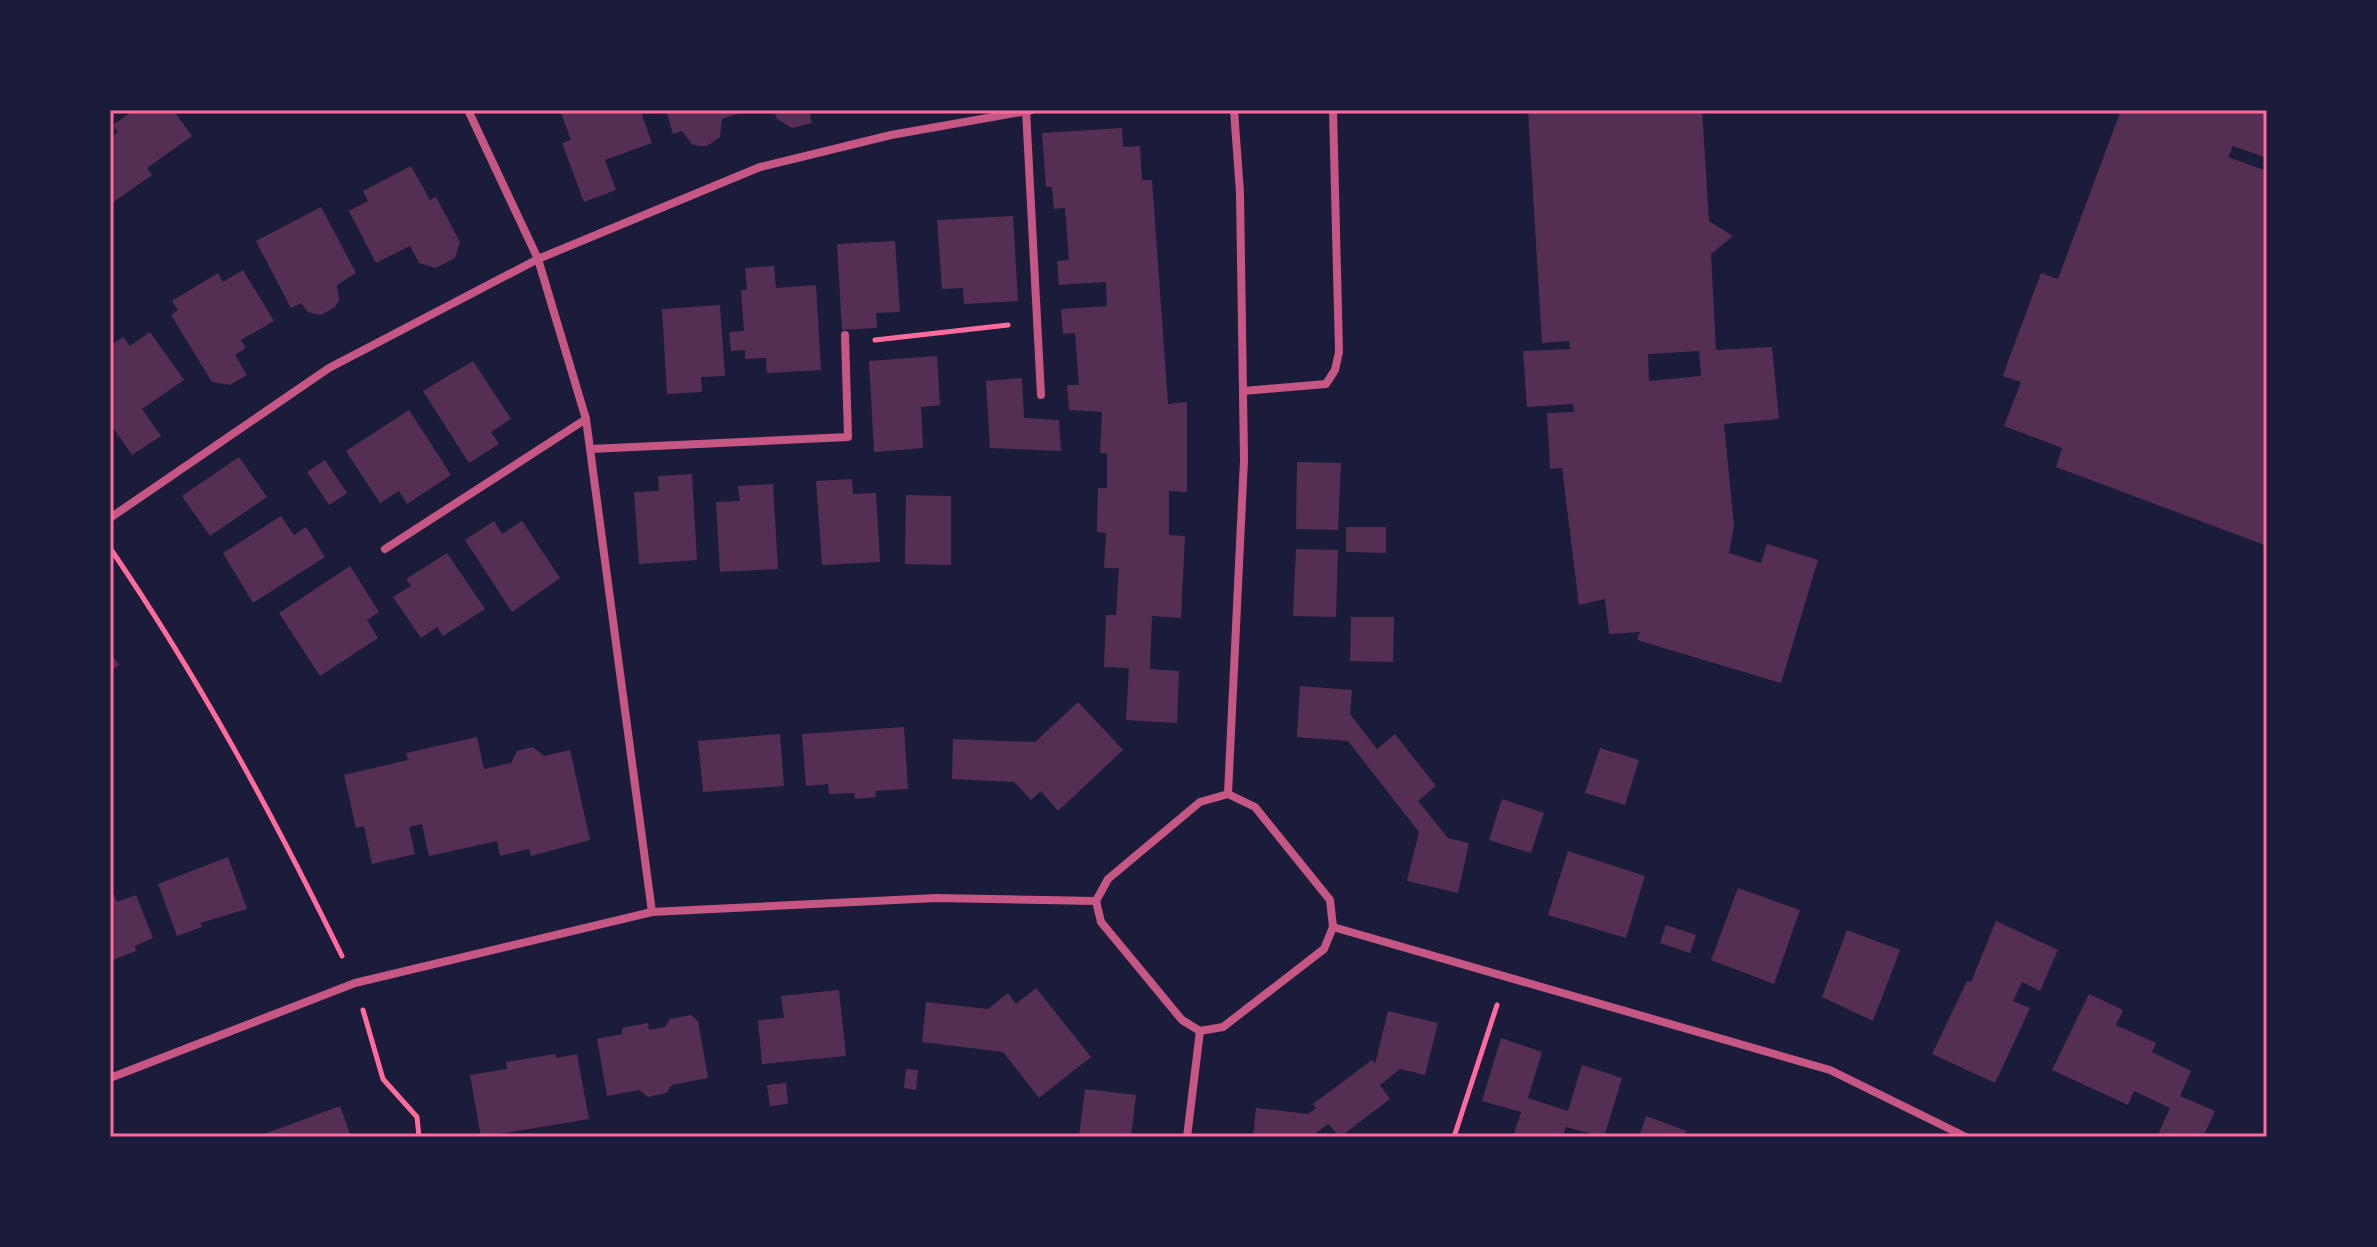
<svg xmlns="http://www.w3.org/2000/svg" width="2377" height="1247" viewBox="0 0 2377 1247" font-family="'DejaVu Sans',sans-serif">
  <rect width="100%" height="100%" fill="#1b1b3a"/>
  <g fill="#542f53" fill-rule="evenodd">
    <path d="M 134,110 L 173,110 L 192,136 L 147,168 L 152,175 L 112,203 L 110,138 L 118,132 L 113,125 Z"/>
    <path d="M 560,110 L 640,110 L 652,143 L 605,160 L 616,190 L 584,202 L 562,143 L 571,140 Z"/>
    <path d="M 666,110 L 747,110 L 747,111 L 722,119 L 720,137 L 707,146 L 699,146 L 692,144 L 682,131 L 673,134 Z"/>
    <path d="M 774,110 L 809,110 L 812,123 L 792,128 L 777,119 Z"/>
    <path d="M 1528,110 L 1702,110 L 1709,221 L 1733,236 L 1711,254 L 1716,350 L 1772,347 L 1779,419 L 1724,424 L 1734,526 L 1729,553 L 1761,563 L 1767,544 L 1818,560 L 1781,683 L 1637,640 L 1640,632 L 1609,634 L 1605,599 L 1579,605 L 1562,468 L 1550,469 L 1547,413 L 1574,412 L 1573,404 L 1527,407 L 1523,351 L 1570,349 L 1569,341 L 1542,343 ZM 1699,351 L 1701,376 L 1649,381 L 1648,354 Z"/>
    <path d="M 2121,110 L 2267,110 L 2267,158 L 2233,146 L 2228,157 L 2267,171 L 2267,546 L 2056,467 L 2062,448 L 2004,426 L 2021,382 L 2003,376 L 2011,353 L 2041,273 L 2058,279 Z"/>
    <path d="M 1122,128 L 1123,147 L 1140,146 L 1142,180 L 1152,180 L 1168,404 L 1187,402 L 1187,492 L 1169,491 L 1169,535 L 1185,536 L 1181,618 L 1152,616 L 1151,640 L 1150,669 L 1179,671 L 1177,723 L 1126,720 L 1129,668 L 1104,667 L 1106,615 L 1116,615 L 1119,568 L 1104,568 L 1106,533 L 1097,532 L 1098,488 L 1107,488 L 1107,453 L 1100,453 L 1102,412 L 1069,410 L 1067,385 L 1079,385 L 1075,333 L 1063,334 L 1061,309 L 1107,306 L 1106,282 L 1059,285 L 1057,261 L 1069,260 L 1065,208 L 1054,209 L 1052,187 L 1046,187 L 1042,133 Z"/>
    <path d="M 411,166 L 430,200 L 436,197 L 460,242 L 455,258 L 436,268 L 419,263 L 410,246 L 376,263 L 349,211 L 368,201 L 363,191 Z"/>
    <path d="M 321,207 L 356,273 L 337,285 L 339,300 L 335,307 L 321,315 L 308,312 L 301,303 L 291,308 L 256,241 Z"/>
    <path d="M 1013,216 L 1018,301 L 964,304 L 963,288 L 942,289 L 937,220 Z"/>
    <path d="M 895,241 L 900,312 L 876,313 L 877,328 L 842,330 L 837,244 Z"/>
    <path d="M 774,266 L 776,288 L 816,285 L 821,370 L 767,373 L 766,358 L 745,359 L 745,350 L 731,351 L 729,332 L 744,331 L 741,290 L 747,290 L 745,268 Z"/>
    <path d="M 243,270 L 274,321 L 241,340 L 246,348 L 235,355 L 247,375 L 230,385 L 212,382 L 171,315 L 178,310 L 172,301 L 218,273 L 223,282 Z"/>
    <path d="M 720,305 L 725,376 L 701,377 L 702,392 L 667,394 L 662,309 Z"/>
    <path d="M 150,332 L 184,380 L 142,409 L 161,436 L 132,455 L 110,423 L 110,346 L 123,337 L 130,346 Z"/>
    <path d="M 937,356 L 940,405 L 921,407 L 923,448 L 874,452 L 869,361 Z"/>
    <path d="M 473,361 L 511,419 L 491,432 L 499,444 L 469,463 L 423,391 Z"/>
    <path d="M 1022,378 L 1024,418 L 1059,420 L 1061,451 L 990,448 L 986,381 Z"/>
    <path d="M 409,410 L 451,475 L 407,504 L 399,491 L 380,503 L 346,451 Z"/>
    <path d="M 239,457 L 267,497 L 210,536 L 182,496 Z"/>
    <path d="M 325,460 L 347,493 L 329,505 L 307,472 Z"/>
    <path d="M 1297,462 L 1341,463 L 1338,530 L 1296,529 Z"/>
    <path d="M 692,474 L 697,560 L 639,564 L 634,492 L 659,491 L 658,476 Z"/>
    <path d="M 852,479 L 853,494 L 876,493 L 880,562 L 822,565 L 816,481 Z"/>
    <path d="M 773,484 L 778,569 L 720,572 L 716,502 L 740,501 L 738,486 Z"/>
    <path d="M 906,495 L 951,496 L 951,565 L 905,564 Z"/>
    <path d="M 281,516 L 294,535 L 306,527 L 325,557 L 253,603 L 223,553 Z"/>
    <path d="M 494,521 L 502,534 L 522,521 L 560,578 L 512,612 L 465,540 Z"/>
    <path d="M 1346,527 L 1386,527 L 1386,553 L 1346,552 Z"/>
    <path d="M 1296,549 L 1338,550 L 1336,617 L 1293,616 Z"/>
    <path d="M 447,553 L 485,609 L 443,636 L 437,627 L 421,638 L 393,597 L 411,586 L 406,579 Z"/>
    <path d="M 350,566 L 379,612 L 367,620 L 378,638 L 320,676 L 279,613 Z"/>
    <path d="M 1351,617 L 1394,617 L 1393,662 L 1350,661 Z"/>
    <path d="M 110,652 L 119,665 L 110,672 Z"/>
    <path d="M 1300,686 L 1352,690 L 1350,714 L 1377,749 L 1395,734 L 1436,786 L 1418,801 L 1448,838 L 1469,843 L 1458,893 L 1407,881 L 1419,832 L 1348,741 L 1297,737 Z"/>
    <path d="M 1078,702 L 1123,750 L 1058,811 L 1041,791 L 1031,800 L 1014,782 L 952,779 L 953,739 L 1035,742 Z"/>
    <path d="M 904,727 L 908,789 L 875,791 L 876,797 L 855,799 L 854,793 L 829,794 L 828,784 L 806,786 L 802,734 Z"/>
    <path d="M 780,734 L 784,786 L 703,792 L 698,741 Z"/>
    <path d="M 477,737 L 484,769 L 511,763 L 517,751 L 533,747 L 544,756 L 570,750 L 590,840 L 531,856 L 529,849 L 500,856 L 497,841 L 429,856 L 422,824 L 409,827 L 415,854 L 372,864 L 364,826 L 356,828 L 344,775 L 408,760 L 406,753 Z"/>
    <path d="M 1600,748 L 1639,760 L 1625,805 L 1585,793 Z"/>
    <path d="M 1502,799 L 1544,813 L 1531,853 L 1489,840 Z"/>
    <path d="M 1568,851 L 1645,876 L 1626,938 L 1548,915 Z"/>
    <path d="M 228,857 L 247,909 L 200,923 L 202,927 L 177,936 L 158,884 Z"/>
    <path d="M 1738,888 L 1800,910 L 1774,984 L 1711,960 Z"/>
    <path d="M 113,893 L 117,902 L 136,895 L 153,938 L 135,946 L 136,951 L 110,961 L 110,895 Z"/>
    <path d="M 1996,921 L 2058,950 L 2040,991 L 2022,982 L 2013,1001 L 2030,1008 L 1995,1083 L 1932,1054 L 1967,981 L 1971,982 Z"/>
    <path d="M 1666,925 L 1696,935 L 1690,953 L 1660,943 Z"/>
    <path d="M 1847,930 L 1900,950 L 1873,1021 L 1822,997 Z"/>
    <path d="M 1036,988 L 1091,1057 L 1039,1098 L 1003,1052 L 922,1042 L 926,1002 L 988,1009 L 1008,993 L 1016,1004 Z"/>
    <path d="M 839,990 L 846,1056 L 762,1064 L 758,1020 L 784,1018 L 781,996 Z"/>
    <path d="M 2089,994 L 2123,1010 L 2116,1025 L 2156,1043 L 2152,1052 L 2191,1071 L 2180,1096 L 2215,1111 L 2203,1137 L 2157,1137 L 2170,1108 L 2134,1091 L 2128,1105 L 2052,1070 Z"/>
    <path d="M 1388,1011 L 1438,1023 L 1425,1075 L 1400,1069 L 1380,1085 L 1390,1099 L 1340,1137 L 1328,1124 L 1311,1137 L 1253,1137 L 1256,1108 L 1308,1114 L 1316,1108 L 1313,1104 L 1372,1060 L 1375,1064 Z"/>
    <path d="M 691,1015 L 698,1021 L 708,1078 L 672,1085 L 666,1093 L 648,1097 L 639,1090 L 607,1096 L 597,1039 L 622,1034 L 622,1028 L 648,1023 L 649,1030 L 665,1027 L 670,1019 Z"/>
    <path d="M 1501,1038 L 1542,1052 L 1528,1098 L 1568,1111 L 1582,1065 L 1622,1078 L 1604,1137 L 1566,1127 L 1562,1137 L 1513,1137 L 1521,1112 L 1482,1101 Z"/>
    <path d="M 555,1054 L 556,1058 L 577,1054 L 589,1119 L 481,1137 L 470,1075 L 507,1069 L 506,1062 Z"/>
    <path d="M 906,1069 L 918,1070 L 916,1090 L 904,1088 Z"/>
    <path d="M 786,1083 L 788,1104 L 770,1106 L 767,1085 Z"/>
    <path d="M 1085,1089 L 1136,1095 L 1131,1137 L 1079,1137 Z"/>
    <path d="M 340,1106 L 351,1137 L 248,1137 L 257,1133 L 259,1136 Z"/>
    <path d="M 1646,1116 L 1687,1131 L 1684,1137 L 1639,1137 Z"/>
  </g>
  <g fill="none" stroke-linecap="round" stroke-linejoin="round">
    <g stroke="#ff6b9d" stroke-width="5">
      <path d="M 875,340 L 1008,325"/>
      <path d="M 110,548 C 199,678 273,815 342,956"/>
      <path d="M 363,1010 L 383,1079 L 417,1117 L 419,1137"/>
      <path d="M 1454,1137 L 1497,1005"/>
    </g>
    <g stroke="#c65784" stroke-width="8">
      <path d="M 468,110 L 538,259 L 586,419 L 652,912"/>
      <path d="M 1026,110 L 1041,395"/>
      <path d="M 1243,391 L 1326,384 L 1335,370 L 1339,352 L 1333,110"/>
      <path d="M 590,449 L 848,437 L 845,335"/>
      <path d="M 110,518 L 329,368 L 538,259 L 760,167 L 891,135 L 1032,110"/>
      <path d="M 385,549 L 586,419"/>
      <path d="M 1228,794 L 1255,807 L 1330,900 L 1333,927 L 1324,949 L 1223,1027 L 1200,1031 L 1182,1020 L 1101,922 L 1096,901 L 1108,879 L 1200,802 Z"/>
      <path d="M 1228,794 L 1244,460 L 1240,193 L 1234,110"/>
      <path d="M 1333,927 L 1830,1070 L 1966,1137"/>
      <path d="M 110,1078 L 355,983 L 652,912 L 936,898 L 1096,901"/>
      <path d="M 1187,1137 L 1200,1031"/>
    </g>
  </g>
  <rect width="2377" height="1247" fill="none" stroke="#1b1b3a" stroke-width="224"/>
  <rect x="112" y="112" width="2153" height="1023" fill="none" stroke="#ff6b9d" stroke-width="3"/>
</svg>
